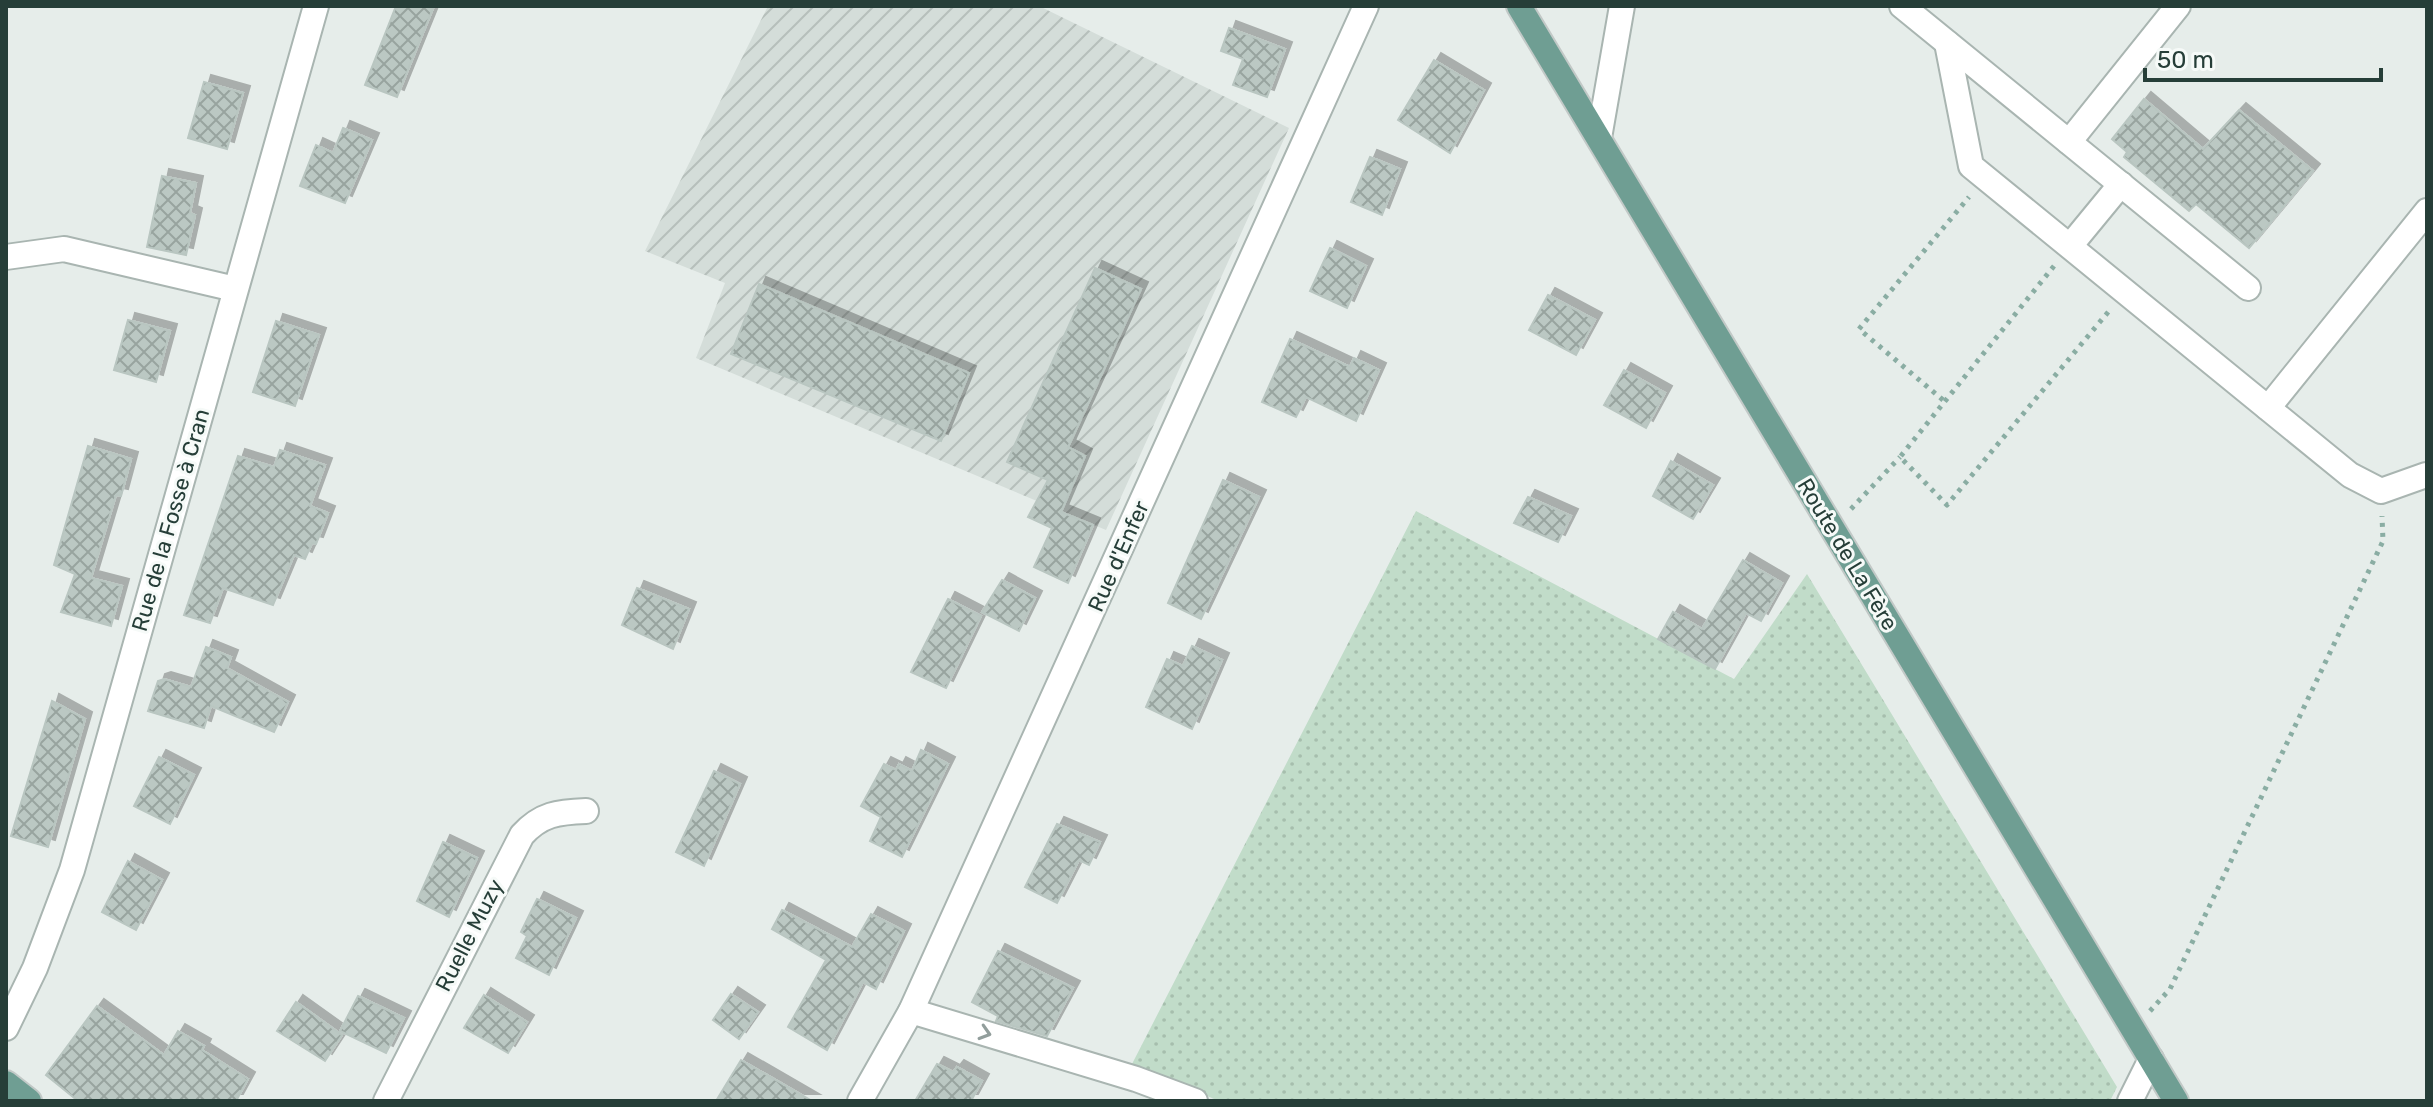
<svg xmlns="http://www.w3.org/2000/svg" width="2433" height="1107" viewBox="0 0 2433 1107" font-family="Rubik,sans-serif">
  <defs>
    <pattern id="industrial-furrows" width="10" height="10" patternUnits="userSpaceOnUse" patternTransform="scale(2)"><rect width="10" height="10" fill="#d4ddd9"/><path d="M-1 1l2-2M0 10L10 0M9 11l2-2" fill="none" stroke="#b6bfbb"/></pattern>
    <pattern id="park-dots" width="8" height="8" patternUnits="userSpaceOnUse" patternTransform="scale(2)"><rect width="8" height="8" fill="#c1dcc9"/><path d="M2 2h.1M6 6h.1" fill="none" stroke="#a6bead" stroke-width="1.8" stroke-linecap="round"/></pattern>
    <pattern id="building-cross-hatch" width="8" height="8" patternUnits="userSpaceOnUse" patternTransform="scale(2)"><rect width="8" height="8" fill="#bbc8c3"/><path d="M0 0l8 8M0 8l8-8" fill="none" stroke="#98a49f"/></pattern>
    <filter id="shadow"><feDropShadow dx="7" dy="-7" stdDeviation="0" flood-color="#0004"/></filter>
  </defs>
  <rect width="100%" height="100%" fill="#e6edea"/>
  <path fill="url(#industrial-furrows)" d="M 768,6 L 1039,6 L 1289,128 L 1106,530 L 696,358 L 725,283 L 645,251 Z"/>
  <path fill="url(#park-dots)" d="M 1416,511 L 1734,679 L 1807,574 L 2117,1087 L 2110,1101 L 1219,1101 L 1132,1064 Z"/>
  <g fill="url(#building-cross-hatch)" stroke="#b9c6c1" stroke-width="2" filter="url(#shadow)">
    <path d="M 396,6 L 434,6 L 397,97 L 365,85 Z"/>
    <path d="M 1229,28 L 1285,49 L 1267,97 L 1233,85 L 1243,59 L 1221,51 Z"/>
    <path d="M 1434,60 L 1484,90 L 1450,153 L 1398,120 Z"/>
    <path d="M 204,82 L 243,93 L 227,149 L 188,138 Z"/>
    <path d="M 2144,99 L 2203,149 L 2239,110 L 2313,171 L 2249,248 L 2196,204 L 2189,211 L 2124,157 L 2127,152 L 2112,139 Z"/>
    <path d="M 343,128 L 372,140 L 345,203 L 300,186 L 316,145 L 333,153 Z"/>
    <path d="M 1370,157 L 1400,169 L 1382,215 L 1351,202 Z"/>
    <path d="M 162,176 L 196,183 L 190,213 L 195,215 L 186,255 L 147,247 Z"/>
    <path d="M 1330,248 L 1366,266 L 1347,308 L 1310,291 Z"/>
    <path d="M 1095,268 L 1141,289 L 1068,447 L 1085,456 L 1061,512 L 1093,525 L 1068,583 L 1034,567 L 1052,528 L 1028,517 L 1048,480 L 1007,462 Z"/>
    <path d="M 759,284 L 969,373 L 941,441 L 731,354 Z"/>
    <path d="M 1548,295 L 1595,320 L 1576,355 L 1529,330 Z"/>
    <path d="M 128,320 L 170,331 L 156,382 L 114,370 Z"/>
    <path d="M 276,321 L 319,335 L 295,406 L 253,392 Z"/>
    <path d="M 1290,339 L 1350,367 L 1354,358 L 1379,370 L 1356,421 L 1306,397 L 1296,417 L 1262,402 Z"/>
    <path d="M 1624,370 L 1665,393 L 1646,428 L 1604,405 Z"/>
    <path d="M 88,446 L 131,459 L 121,496 L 116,495 L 91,578 L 122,586 L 111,626 L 61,612 L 75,574 L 54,565 Z"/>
    <path d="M 280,450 L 325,465 L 310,506 L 328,513 L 316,544 L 312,543 L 305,559 L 294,555 L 273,605 L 223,588 L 210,623 L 184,615 L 238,456 L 274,467 Z"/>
    <path d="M 1671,461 L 1713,485 L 1693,519 L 1653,496 Z"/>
    <path d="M 1223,480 L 1259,497 L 1201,619 L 1168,603 Z"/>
    <path d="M 1528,497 L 1571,516 L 1558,542 L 1514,523 Z"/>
    <path d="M 1743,560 L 1782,583 L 1761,621 L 1746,613 L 1715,669 L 1658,639 L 1673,612 L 1702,629 Z"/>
    <path d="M 1002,580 L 1035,598 L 1019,631 L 982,612 Z"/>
    <path d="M 637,588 L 689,609 L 673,649 L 622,625 Z"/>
    <path d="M 948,599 L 981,616 L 946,688 L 911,672 Z"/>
    <path d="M 1192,646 L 1222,660 L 1192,729 L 1146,707 L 1167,659 L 1183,666 Z"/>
    <path d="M 206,647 L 231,657 L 227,668 L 288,702 L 274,732 L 211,706 L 204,728 L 148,711 L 158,681 L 164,679 L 191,687 Z"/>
    <path d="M 52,701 L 85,719 L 48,847 L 11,836 Z"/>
    <path d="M 921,750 L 948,764 L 902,857 L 870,841 L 881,817 L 861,806 L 884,764 L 896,770 L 899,764 L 912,771 Z"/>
    <path d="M 159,757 L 194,775 L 170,824 L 134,806 Z"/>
    <path d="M 714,771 L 740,784 L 704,866 L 676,852 Z"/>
    <path d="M 1057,824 L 1100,842 L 1089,865 L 1079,860 L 1057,903 L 1025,887 Z"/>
    <path d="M 443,842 L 477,858 L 449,917 L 417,901 Z"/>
    <path d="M 128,861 L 162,880 L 136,930 L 102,912 Z"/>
    <path d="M 537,899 L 576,918 L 549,975 L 516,958 L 527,936 L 521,932 Z"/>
    <path d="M 782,910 L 852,947 L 871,914 L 904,931 L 876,989 L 863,982 L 827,1050 L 788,1027 L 826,960 L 772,929 Z"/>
    <path d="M 998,951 L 1073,988 L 1047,1036 L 996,1021 L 998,1016 L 972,1002 Z"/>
    <path d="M 731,994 L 758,1012 L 739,1039 L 713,1020 Z"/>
    <path d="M 484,995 L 527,1022 L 508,1053 L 464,1028 Z"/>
    <path d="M 358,996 L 404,1018 L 386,1053 L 340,1031 Z"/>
    <path d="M 296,1002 L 342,1035 L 325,1061 L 277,1031 Z"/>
    <path d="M 97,1006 L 164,1055 L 178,1031 L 204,1046 L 202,1050 L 248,1079 L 236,1101 L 78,1101 L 46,1075 Z"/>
    <path d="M 741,1060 L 812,1101 L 716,1101 Z"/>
    <path d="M 937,1064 L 953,1072 L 957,1067 L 982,1081 L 971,1101 L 915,1101 Z"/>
  </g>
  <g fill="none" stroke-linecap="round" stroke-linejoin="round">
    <g stroke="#a9b5b1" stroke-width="28">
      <g id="minor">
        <path d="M 1902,6 L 2248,288"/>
        <path d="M 1947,43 L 1971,166 L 2350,475 L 2381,491 L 2426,475"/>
        <path d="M 1599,138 L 1622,6"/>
        <path d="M 2069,142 L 2178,6"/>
        <path d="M 2070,246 L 2121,184"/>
        <path d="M 6,257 L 64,249 L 235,289"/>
        <path d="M 2268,408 L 2427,211"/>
        <path d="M 911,1011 L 1136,1079 L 1195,1101"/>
        <path d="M 6,1028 L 35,968 L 72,870 L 316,6"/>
        <path d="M 386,1101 L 522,835 C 541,814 558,812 586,811"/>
        <path d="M 860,1101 L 911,1011 L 1366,6"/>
        <path d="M 2130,1101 L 2151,1059"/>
      </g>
    </g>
    <g stroke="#c2c9c7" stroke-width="28">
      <g id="major">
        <path d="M 1519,6 L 2176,1101"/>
        <path d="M 6,1083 L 29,1101"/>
      </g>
    </g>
    <g stroke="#8aada3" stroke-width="5" stroke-dasharray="4 6" stroke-linecap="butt">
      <path d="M 2054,266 L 1900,457 L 1947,505 L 2109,311"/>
      <path d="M 1943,400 L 1859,329 L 1969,197"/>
      <path d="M 1851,509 L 1900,457"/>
      <path d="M 2150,1011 L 2170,989 L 2383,541 L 2382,516"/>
    </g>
    <use href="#minor" stroke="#fff" stroke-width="24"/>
    <use href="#major" stroke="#6f9e93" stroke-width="24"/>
  </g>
  <defs><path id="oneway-chevron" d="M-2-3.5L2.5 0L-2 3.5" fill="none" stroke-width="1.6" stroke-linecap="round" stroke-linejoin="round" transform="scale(2)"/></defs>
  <use stroke="#929e9c" href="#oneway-chevron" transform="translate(985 1033) rotate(17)"/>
  <g text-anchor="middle" stroke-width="6" stroke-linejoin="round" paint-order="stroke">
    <g font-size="22" fill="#263e38" stroke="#f6faf8">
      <text transform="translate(170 520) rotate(-74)" y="8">Rue de la Fosse à Cran</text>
      <text transform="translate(1848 554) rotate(59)" y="8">Route de La Fère</text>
      <text transform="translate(1118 556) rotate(-66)" y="8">Rue d'Enfer</text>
      <text transform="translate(469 935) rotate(-63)" y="8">Ruelle Muzy</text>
    </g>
  </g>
  <rect width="2433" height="1107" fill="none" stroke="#263e38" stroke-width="16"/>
  <path d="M2145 68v12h236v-12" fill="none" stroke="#263e38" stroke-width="4"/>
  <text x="2157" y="68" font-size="24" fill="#263e38" stroke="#f6faf8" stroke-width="6" paint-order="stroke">50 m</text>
</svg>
